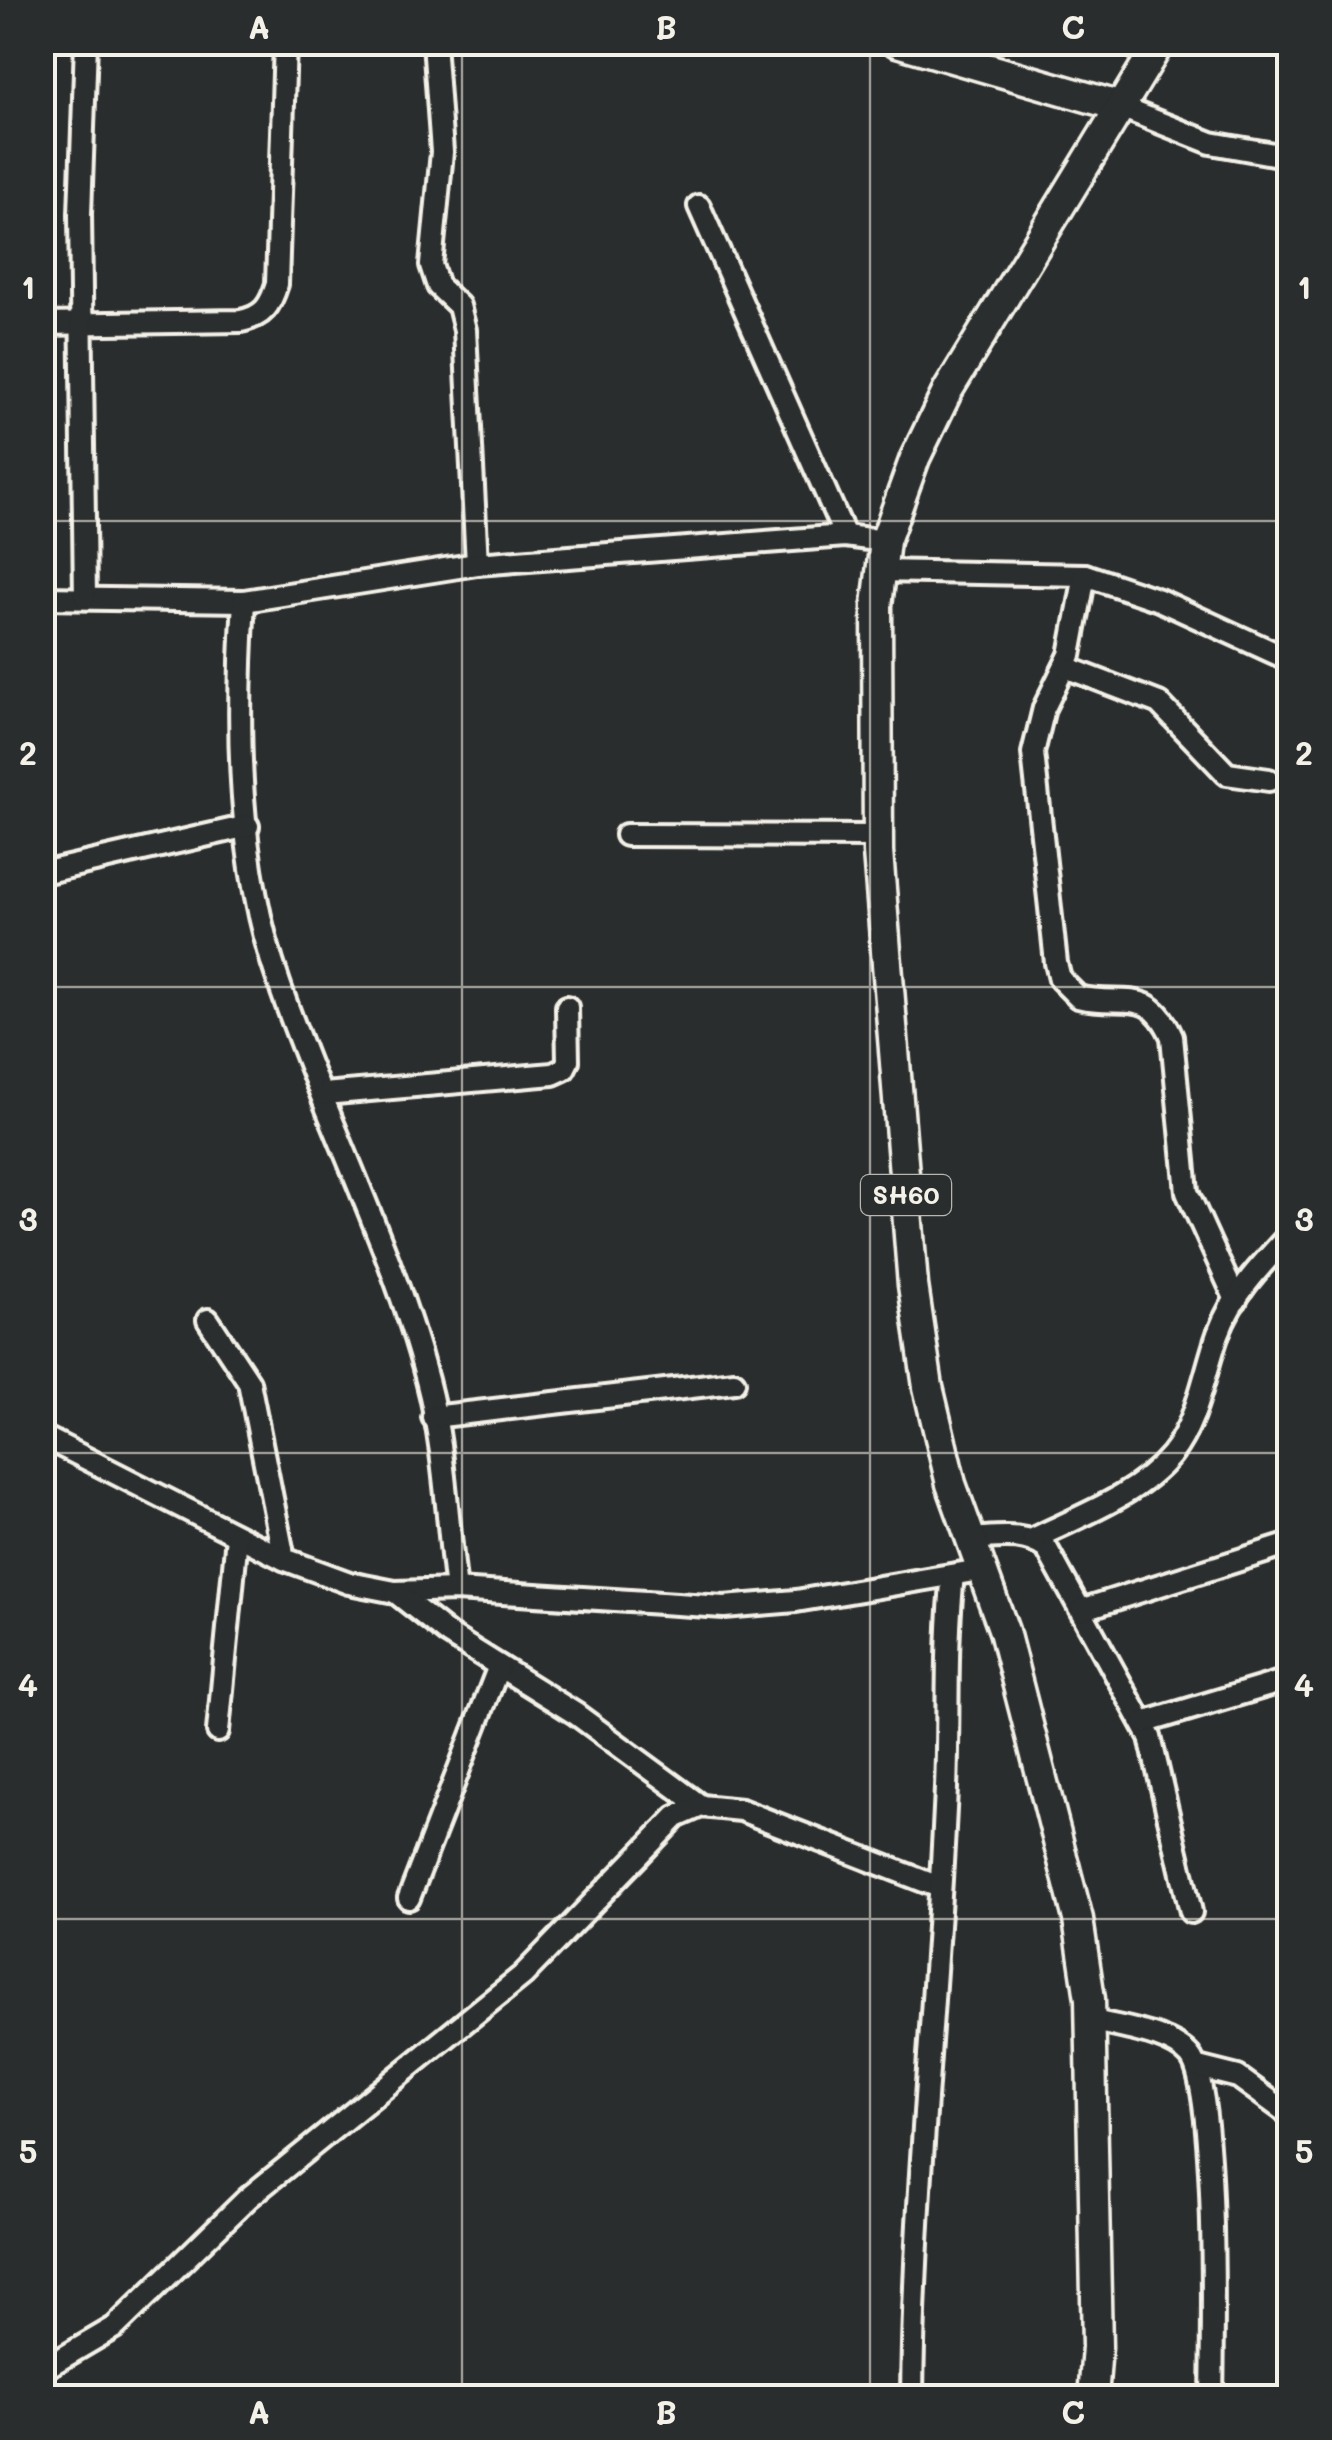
<svg xmlns="http://www.w3.org/2000/svg" width="1332" height="2440" viewBox="0 0 1332 2440" font-family="Mali,sans-serif">
  <rect width="100%" height="100%" fill="#2a2d2e"/>
  <filter id="ink" filterUnits="userSpaceOnUse"><feTurbulence type="fractalNoise" baseFrequency=".01" numOctaves="2"/><feDisplacementMap in="SourceGraphic" scale="20" xChannelSelector="R" yChannelSelector="G"/><feConvolveMatrix kernelMatrix="1 2 1 2 8 2 1 2 1" color-interpolation-filters="sRGB"/></filter>
  <g filter="url(#ink)">
    <g fill="none" stroke-linecap="round" stroke-linejoin="round">
      <g stroke="#f4f1e8" stroke-width="28">
        <g id="minor">
          <path d="M 434,42 L 442,152 L 431,265 L 438,286 L 459,306 L 465,330 L 477,564"/>
          <path d="M 1118,106 L 1211,143 L 1290,157"/>
          <path d="M 699,206 L 845,536"/>
          <path d="M 42,324 L 241,321 C 264,316 270,306 277,284 L 285,42"/>
          <path d="M 878,571 L 1085,575 L 1159,600 L 1290,660"/>
          <path d="M 1085,575 L 1070,655 L 1044,708 L 1033,753 L 1056,963 L 1060,979 L 1078,997 C 1122,1008 1149,984 1172,1037 L 1187,1192 L 1236,1300"/>
          <path d="M 42,598 L 244,601 L 477,564 L 845,536 L 885,541"/>
          <path d="M 85,598 L 80,214 L 86,42"/>
          <path d="M 244,601 C 236,726 237,863 279,983 C 324,1116 391,1243 427,1380 C 445,1447 447,1521 456,1590"/>
          <path d="M 1065,667 L 1159,703 L 1227,774 L 1269,780"/>
          <path d="M 626,835 L 878,836"/>
          <path d="M 42,873 L 248,826"/>
          <path d="M 324,1094 L 553,1074 L 564,1069 L 568,1061 L 567,1007"/>
          <path d="M 208,1320 L 249,1382 L 284,1559"/>
          <path d="M 433,1417 L 734,1382"/>
          <path d="M 42,1436 L 284,1559 L 349,1583 L 395,1592 L 456,1590 L 724,1607 L 796,1601 L 980,1570"/>
          <path d="M 968,1539 C 996,1538 1023,1531 1047,1549 L 1150,1737 L 1191,1912"/>
          <path d="M 1033,1539 C 1080,1516 1137,1496 1171,1455 C 1198,1421 1204,1373 1218,1334 C 1232,1295 1262,1264 1290,1234"/>
          <path d="M 395,1592 L 448,1634 L 576,1714 L 701,1806"/>
          <path d="M 1081,1610 L 1290,1544"/>
          <path d="M 1143,1723 L 1290,1679"/>
          <path d="M 218,1731 L 237,1536"/>
          <path d="M 409,1898 L 499,1666"/>
          <path d="M 1091,2020 C 1119,2028 1170,2033 1190,2056 C 1218,2089 1213,2342 1212,2398"/>
          <path d="M 1198,2067 L 1238,2077 L 1290,2115"/>
          <path d="M 42,2370 L 115,2327 L 248,2198 L 523,1975 L 676,1817 L 701,1806 L 741,1810 L 939,1887"/>
          <path d="M 912,2398 C 914,2194 937,1991 946,1788 C 949,1717 945,1647 953,1575"/>
        </g>
      </g>
      <g stroke="#f4f1e8" stroke-width="35">
        <g id="major">
          <path d="M 897,42 L 1118,106"/>
          <path d="M 1093,2398 L 1097,2347 L 1090,1999 L 1078,1919 L 1004,1631 L 951,1484 L 928,1387 L 913,1285 L 878,852 L 877,605 L 885,541 L 915,458 L 948,390 L 1160,42"/>
        </g>
      </g>
      <use href="#minor" stroke="#2a2d2e" stroke-width="20"/>
      <use href="#major" stroke="#2a2d2e" stroke-width="28"/>
    </g>
  </g>
  <path fill="none" stroke="#f4f1e8" stroke-width="2.5" stroke-opacity="0.55" d="M 462,42 L 462,2398M 870,42 L 870,2398M 42,521 L 1290,521M 42,987 L 1290,987M 42,1453 L 1290,1453M 42,1919 L 1290,1919"/>
  <g text-anchor="middle" stroke-width="8" stroke-linejoin="round" paint-order="stroke">
    <rect fill="#2a2d2e" stroke="#b7b6b0" stroke-width="2.5" x="861" y="1175" width="90" height="40" rx="8"/>
    <g font-size="25" font-weight="bold" fill="#f4f1e8">
      <text x="906" y="1204">SH60</text>
    </g>
  </g>
  <rect width="1332" height="2440" fill="none" stroke="#2a2d2e" stroke-width="110"/>
  <rect x="55" y="55" width="1222" height="2330" fill="none" stroke="#f4f1e8" stroke-width="4"/>
  <g font-size="32" text-anchor="middle" font-weight="bold" fill="#f4f1e8">
    <text x="259" y="39">A</text>
    <text x="666" y="39">B</text>
    <text x="1073" y="39">C</text>
    <text x="28" y="299">1</text>
    <text x="1304" y="299">1</text>
    <text x="28" y="765">2</text>
    <text x="1304" y="765">2</text>
    <text x="28" y="1231">3</text>
    <text x="1304" y="1231">3</text>
    <text x="28" y="1697">4</text>
    <text x="1304" y="1697">4</text>
    <text x="28" y="2163">5</text>
    <text x="1304" y="2163">5</text>
    <text x="259" y="2424">A</text>
    <text x="666" y="2424">B</text>
    <text x="1073" y="2424">C</text>
  </g>
</svg>
